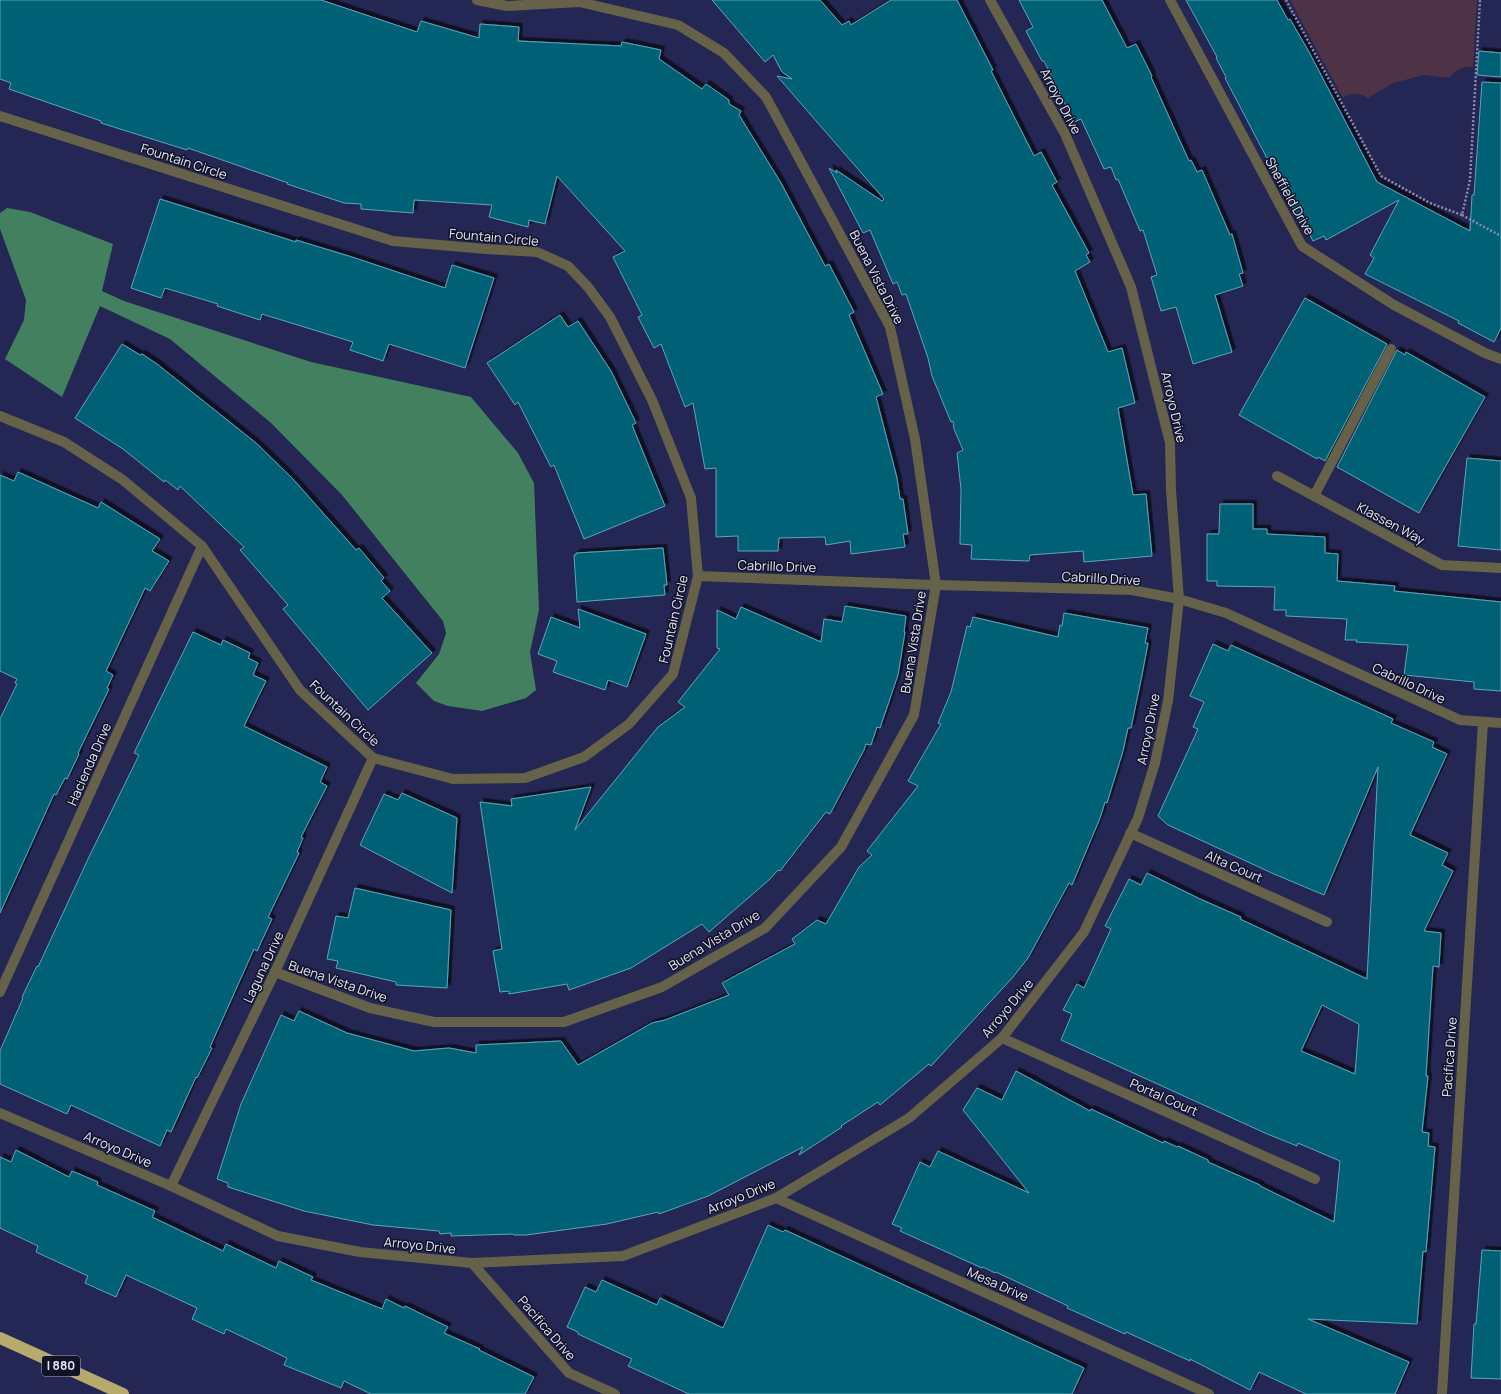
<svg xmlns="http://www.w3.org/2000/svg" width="1501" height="1394" viewBox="0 0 1501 1394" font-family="Manrope,sans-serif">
  <defs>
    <filter id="shadow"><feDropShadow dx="3.5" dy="-3.5" stdDeviation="0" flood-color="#0009"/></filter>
  </defs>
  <rect width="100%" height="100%" fill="#242653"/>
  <path fill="#4e3346" d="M 1290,0 L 1477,0 L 1473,67 C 1462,66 1456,70 1449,78 L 1424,75 L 1393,83 L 1368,98 C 1359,93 1352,92 1343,98 Z"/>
  <path fill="#43805f" d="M 7,208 L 30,212 L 113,244 L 102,291 L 124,301 L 311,362 L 471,397 L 518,453 L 534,483 L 539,610 L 530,652 L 536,690 L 526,698 L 482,711 L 448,706 L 434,701 L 416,683 L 439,654 L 446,633 L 443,621 L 342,495 L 271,423 L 170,339 L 100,306 L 62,397 L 5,359 L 24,320 L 26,300 L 0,229 L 0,213 Z"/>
  <g fill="#016175" stroke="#5ba6bb" fill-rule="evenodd" filter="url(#shadow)">
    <path d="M 0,0 L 321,0 L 417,32 L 421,21 L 479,38 L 480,24 L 519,27 L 518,41 L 621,46 L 622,42 L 661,50 L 659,59 L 702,89 L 706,84 L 729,100 L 729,104 L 741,111 L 739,115 L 781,183 L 825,266 L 829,264 L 854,312 L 849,315 L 883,394 L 876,397 L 897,478 L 900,499 L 903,499 L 908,534 L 903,534 L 905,547 L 851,554 L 850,541 L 826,545 L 825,537 L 779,538 L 778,551 L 738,551 L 738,536 L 716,537 L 716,468 L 705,469 L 693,403 L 685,407 L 661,344 L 654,348 L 638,317 L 642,315 L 613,257 L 625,251 L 557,176 L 545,224 L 529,220 L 528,227 L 489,217 L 492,205 L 414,200 L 413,213 L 361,209 L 361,204 L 344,203 L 287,184 L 288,183 L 188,148 L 187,150 L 101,123 L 101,121 L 9,89 L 11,83 L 0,79 Z"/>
    <path d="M 712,0 L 820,0 L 842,25 L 849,21 L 851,25 L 891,0 L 957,0 L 993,70 L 991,71 L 1034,156 L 1041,152 L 1057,182 L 1052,185 L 1089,253 L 1086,255 L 1090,262 L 1075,271 L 1108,352 L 1122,348 L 1135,403 L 1118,408 L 1133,495 L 1146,494 L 1152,556 L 1084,562 L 1083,551 L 1030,555 L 1029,561 L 971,559 L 972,545 L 960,544 L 961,489 L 957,453 L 963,450 L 954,429 L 953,421 L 951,422 L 932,376 L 928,358 L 906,294 L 902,295 L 897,282 L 893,284 L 870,230 L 863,233 L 829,168 L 837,173 L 836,170 L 882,201 L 884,199 L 777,76 L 792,79 L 782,72 L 773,55 L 765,62 Z"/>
    <path d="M 1019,0 L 1102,0 L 1127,48 L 1136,44 L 1152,76 L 1151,77 L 1189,161 L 1191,160 L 1197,172 L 1202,170 L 1230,235 L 1232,234 L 1243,273 L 1239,274 L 1243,286 L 1215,295 L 1232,352 L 1193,364 L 1176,307 L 1161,311 L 1151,277 L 1157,275 L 1143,230 L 1140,231 L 1118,179 L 1116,180 L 1111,167 L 1104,169 L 1081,119 L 1074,122 L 1044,61 L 1042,61 L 1026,31 L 1033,27 Z"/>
    <path d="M 1186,0 L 1277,0 L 1288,20 L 1290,19 L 1309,52 L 1377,182 L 1470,231 L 1472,195 L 1474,195 L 1482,82 L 1501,83 L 1501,328 L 1494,342 L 1458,323 L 1459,321 L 1365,274 L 1374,258 L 1370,255 L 1399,200 L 1326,240 L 1324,236 L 1313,241 L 1306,228 L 1304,229 L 1225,78 L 1226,77 L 1216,58 L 1217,57 Z"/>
    <path d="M 1479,51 L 1501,53 L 1501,77 L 1477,75 Z"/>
    <path d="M 160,199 L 296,242 L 296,240 L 352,257 L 445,288 L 452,265 L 494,278 L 465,368 L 389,344 L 383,361 L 350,350 L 353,342 L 262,314 L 260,320 L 217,306 L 218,304 L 165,288 L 161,298 L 131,288 Z"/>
    <path d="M 1305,298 L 1387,344 L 1325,461 L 1318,457 L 1317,459 L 1239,415 Z"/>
    <path d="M 560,315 L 568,327 L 578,321 L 611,371 L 636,423 L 632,425 L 665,506 L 584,539 L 554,465 L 551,467 L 518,402 L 515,405 L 487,363 Z"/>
    <path d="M 122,344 L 140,355 L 142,354 L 157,364 L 256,443 L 292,478 L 356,550 L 359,548 L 384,578 L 381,581 L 390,591 L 382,598 L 432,653 L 368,710 L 283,609 L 288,605 L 240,550 L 244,547 L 180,486 L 178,490 L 165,480 L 164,482 L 123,449 L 75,418 Z"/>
    <path d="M 1397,350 L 1405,355 L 1406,352 L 1485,397 L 1419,513 L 1337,467 Z"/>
    <path d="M 1467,458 L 1501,461 L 1501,550 L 1458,546 Z"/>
    <path d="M 18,472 L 98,508 L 101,502 L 160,539 L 152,551 L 169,561 L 150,591 L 145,588 L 106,671 L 113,675 L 107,688 L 109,689 L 78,753 L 79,754 L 67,779 L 65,778 L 56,795 L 54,794 L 0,913 L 0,719 L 17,684 L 15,683 L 17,679 L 0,671 L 0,475 L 14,481 Z"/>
    <path d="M 1220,504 L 1253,504 L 1253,529 L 1267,529 L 1267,534 L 1325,537 L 1325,553 L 1338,554 L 1337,581 L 1395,586 L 1394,591 L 1501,602 L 1501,691 L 1474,689 L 1474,682 L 1404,675 L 1408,645 L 1356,642 L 1357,640 L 1345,640 L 1347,619 L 1286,616 L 1286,610 L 1274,610 L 1275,587 L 1217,586 L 1217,581 L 1207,581 L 1207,534 L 1219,534 Z"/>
    <path d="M 663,548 L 667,585 L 664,585 L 665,595 L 577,602 L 574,555 L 576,555 L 576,553 Z"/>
    <path d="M 845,606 L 906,616 L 904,632 L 905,632 L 898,675 L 880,728 L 877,727 L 871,745 L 866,744 L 864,750 L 830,814 L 826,812 L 780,871 L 778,870 L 770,879 L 709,932 L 702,924 L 631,968 L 569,990 L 567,984 L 509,994 L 509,991 L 500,992 L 493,951 L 502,949 L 480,802 L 512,806 L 511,799 L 591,787 L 575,830 L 658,727 L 685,707 L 678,702 L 720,649 L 717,648 L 717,610 L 736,619 L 741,607 L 821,642 L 824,619 L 842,622 Z"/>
    <path d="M 578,609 L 646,634 L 627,687 L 608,680 L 605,690 L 553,672 L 557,661 L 538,654 L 551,617 L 580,628 Z"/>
    <path d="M 1064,613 L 1148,628 L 1145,643 L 1148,643 L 1142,675 L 1131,728 L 1128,728 L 1123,751 L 1107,803 L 1105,802 L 1100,818 L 1072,885 L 1069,883 L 1028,958 L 1013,977 L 931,1066 L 929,1064 L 880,1105 L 878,1102 L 841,1126 L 842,1127 L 799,1155 L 803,1147 L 708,1196 L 659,1214 L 658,1212 L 607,1224 L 526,1235 L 514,1235 L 513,1234 L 451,1236 L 451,1233 L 440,1234 L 439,1231 L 373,1225 L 304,1211 L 228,1187 L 228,1183 L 217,1179 L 241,1104 L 281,1015 L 294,1021 L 299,1011 L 347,1033 L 414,1051 L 449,1048 L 476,1053 L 476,1045 L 561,1041 L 578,1065 L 652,1023 L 665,1020 L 729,995 L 722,983 L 795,944 L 792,939 L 817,920 L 826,924 L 859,867 L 872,855 L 867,851 L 918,786 L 908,781 L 941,724 L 938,723 L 951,692 L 967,626 L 970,627 L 973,617 L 1058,637 L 1060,625 L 1062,626 Z"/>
    <path d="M 193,632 L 221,645 L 223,640 L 250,653 L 248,658 L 258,663 L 253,675 L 266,681 L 244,726 L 327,767 L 320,782 L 327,786 L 301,837 L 303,838 L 297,852 L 299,853 L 268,917 L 272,919 L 257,951 L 254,949 L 210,1047 L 212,1048 L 197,1078 L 196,1077 L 171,1132 L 167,1130 L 160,1146 L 71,1105 L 67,1114 L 0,1084 L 0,1051 L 23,998 L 22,997 L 37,966 L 38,967 L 88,859 L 139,755 L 134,753 Z"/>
    <path d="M 1213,644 L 1228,651 L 1231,645 L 1393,719 L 1391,723 L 1434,742 L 1432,747 L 1447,754 L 1410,835 L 1448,853 L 1442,865 L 1453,871 L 1424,931 L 1441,933 L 1439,967 L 1433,966 L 1426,1076 L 1428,1076 L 1422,1132 L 1429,1133 L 1428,1146 L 1435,1147 L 1426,1252 L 1423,1251 L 1417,1324 L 1308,1319 L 1409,1362 L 1395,1394 L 1306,1394 L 1259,1372 L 1250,1390 L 1190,1359 L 1190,1361 L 1126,1332 L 1125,1334 L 1067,1308 L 1068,1306 L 996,1272 L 995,1273 L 983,1267 L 982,1268 L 900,1231 L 902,1228 L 892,1224 L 920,1162 L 930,1167 L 938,1151 L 1029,1193 L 963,1110 L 977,1088 L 1002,1100 L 1016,1071 L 1090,1111 L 1091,1109 L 1163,1143 L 1164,1141 L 1177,1147 L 1178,1146 L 1208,1160 L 1208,1162 L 1260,1185 L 1260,1186 L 1334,1222 L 1340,1161 L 1298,1143 L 1297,1146 L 1265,1133 L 1061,1040 L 1072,1014 L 1063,1010 L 1077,984 L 1084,988 L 1111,929 L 1105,926 L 1129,879 L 1141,885 L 1147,873 L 1200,899 L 1241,917 L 1240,919 L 1367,979 L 1378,767 L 1324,895 L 1274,874 L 1168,825 L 1158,816 L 1198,729 L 1193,727 L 1204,702 L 1190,696 ZM 1322,1005 L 1359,1024 L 1355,1074 L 1301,1051 Z"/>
    <path d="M 402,793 L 457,818 L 452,893 L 360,845 L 384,794 L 398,800 Z"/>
    <path d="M 355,888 L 451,910 L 447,988 L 396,985 L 396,982 L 336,968 L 338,961 L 327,959 L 336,916 L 348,918 Z"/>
    <path d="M 16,1150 L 69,1177 L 72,1171 L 98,1182 L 97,1185 L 155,1211 L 152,1217 L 223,1251 L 226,1244 L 276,1268 L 279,1261 L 313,1277 L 311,1280 L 382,1309 L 386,1299 L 404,1308 L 405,1306 L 448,1327 L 444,1333 L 480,1349 L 479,1350 L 534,1377 L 525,1394 L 371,1394 L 344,1381 L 341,1388 L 284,1365 L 287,1358 L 226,1329 L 224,1334 L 192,1319 L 197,1308 L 126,1275 L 116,1297 L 85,1283 L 88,1276 L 36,1252 L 38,1246 L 0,1228 L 0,1157 L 11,1162 Z"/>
    <path d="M 768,1225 L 783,1232 L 785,1230 L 1084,1368 L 1072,1394 L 689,1394 L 628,1366 L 632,1359 L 578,1334 L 578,1332 L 567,1327 L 585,1287 L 596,1292 L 602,1280 L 657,1305 L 660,1298 L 723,1328 Z"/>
    <path d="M 1482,1250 L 1501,1251 L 1501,1379 L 1471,1378 L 1474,1324 L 1476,1324 Z"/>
  </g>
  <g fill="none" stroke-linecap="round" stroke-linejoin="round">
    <g stroke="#8b8dac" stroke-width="2.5" stroke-dasharray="2 2" stroke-linecap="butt">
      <path d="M 1286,0 L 1381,176 L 1430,203 L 1462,215 L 1470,180 L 1480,0"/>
      <path d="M 1462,215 L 1501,236"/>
    </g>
    <g stroke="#666149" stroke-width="10">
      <path d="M 0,116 L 393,241 L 486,249 L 537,252 L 568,266 L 588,287 L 610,317 L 652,400 L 691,498 L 698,576 L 673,674 L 629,724 L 584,757 L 525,778 L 453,779 L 373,758 L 300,690 L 202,546 L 123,480 L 64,442 L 0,416"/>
      <path d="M 1314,496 L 1391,349"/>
      <path d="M 698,576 L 936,585 L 1132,590 L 1179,599 L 1226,613 L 1460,720 L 1501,723"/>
      <path d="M 1130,833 L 1327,922"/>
      <path d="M 275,972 L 370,1008 L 434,1022 L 564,1022 L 662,987 L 765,928 L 841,847 L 914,715 L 936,585 L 915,439 L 890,327 L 766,97 L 724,53 L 678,25 L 579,2 L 507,6 L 477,0"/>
      <path d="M 0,992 L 202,546"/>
      <path d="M 1002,1038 L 1315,1179"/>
      <path d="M 0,1113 L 171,1186 L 278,1236 L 360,1252 L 472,1263 L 623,1256 L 776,1198 L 909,1118 L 1002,1038 L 1084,932 L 1138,818 L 1155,763 L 1168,701 L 1179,599 L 1171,490 L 1170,443 L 1131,287 L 1065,134 L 990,0"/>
      <path d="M 171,1186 L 275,972 L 373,758"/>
      <path d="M 776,1198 L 1209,1394"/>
      <path d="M 472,1263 L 569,1373 L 615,1394"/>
      <path d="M 1442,1394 L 1483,722"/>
    </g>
    <g stroke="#666149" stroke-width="10">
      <path d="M 1170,0 L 1302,246 L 1394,305 L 1485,353 L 1501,359"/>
      <path d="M 1277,476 L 1442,565 L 1501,568"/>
    </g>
    <path stroke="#b6aa6d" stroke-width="12" d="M 0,1338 L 123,1394"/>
  </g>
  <g text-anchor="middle" stroke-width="3" stroke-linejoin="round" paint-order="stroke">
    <rect fill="#111226" stroke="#a5a8ba" stroke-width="1" x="42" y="1356" width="38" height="20" rx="3"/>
    <g font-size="12" font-weight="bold" fill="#e5e8fa">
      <text x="61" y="1370">I 880</text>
    </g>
    <g font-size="13" fill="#e5e8fa" stroke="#111226">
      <text transform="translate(1061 101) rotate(62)" y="5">Arroyo Drive</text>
      <text transform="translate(184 161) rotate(18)" y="5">Fountain Circle</text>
      <text transform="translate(1290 196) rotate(61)" y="5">Sheffield Drive</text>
      <text transform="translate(494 237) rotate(5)" y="5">Fountain Circle</text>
      <text transform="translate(877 277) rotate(63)" y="5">Buena Vista Drive</text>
      <text transform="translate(1174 407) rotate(77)" y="5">Arroyo Drive</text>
      <text transform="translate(1391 523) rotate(28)" y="5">Klassen Way</text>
      <text transform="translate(777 566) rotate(2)" y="5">Cabrillo Drive</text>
      <text transform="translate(1101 578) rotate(3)" y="5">Cabrillo Drive</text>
      <text transform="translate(673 619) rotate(-77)" y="5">Fountain Circle</text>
      <text transform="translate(913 642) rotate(-81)" y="5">Buena Vista Drive</text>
      <text transform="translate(1409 683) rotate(25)" y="5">Cabrillo Drive</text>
      <text transform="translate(345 713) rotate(43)" y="5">Fountain Circle</text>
      <text transform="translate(1148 729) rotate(-79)" y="5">Arroyo Drive</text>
      <text transform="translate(89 764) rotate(-66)" y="5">Hacienda Drive</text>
      <text transform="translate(1234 866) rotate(24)" y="5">Alta Court</text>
      <text transform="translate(714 940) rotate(-31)" y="5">Buena Vista Drive</text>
      <text transform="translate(263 967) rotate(-65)" y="5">Laguna Drive</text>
      <text transform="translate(338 981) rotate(19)" y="5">Buena Vista Drive</text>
      <text transform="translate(1007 1008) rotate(-50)" y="5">Arroyo Drive</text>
      <text transform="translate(1449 1057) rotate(-86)" y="5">Pacifica Drive</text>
      <text transform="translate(1164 1097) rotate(24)" y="5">Portal Court</text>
      <text transform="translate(118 1149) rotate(23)" y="5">Arroyo Drive</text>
      <text transform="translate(741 1196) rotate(-22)" y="5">Arroyo Drive</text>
      <text transform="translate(420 1245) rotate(6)" y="5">Arroyo Drive</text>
      <text transform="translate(998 1284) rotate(24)" y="5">Mesa Drive</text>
      <text transform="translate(547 1328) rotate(49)" y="5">Pacifica Drive</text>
    </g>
  </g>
</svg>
